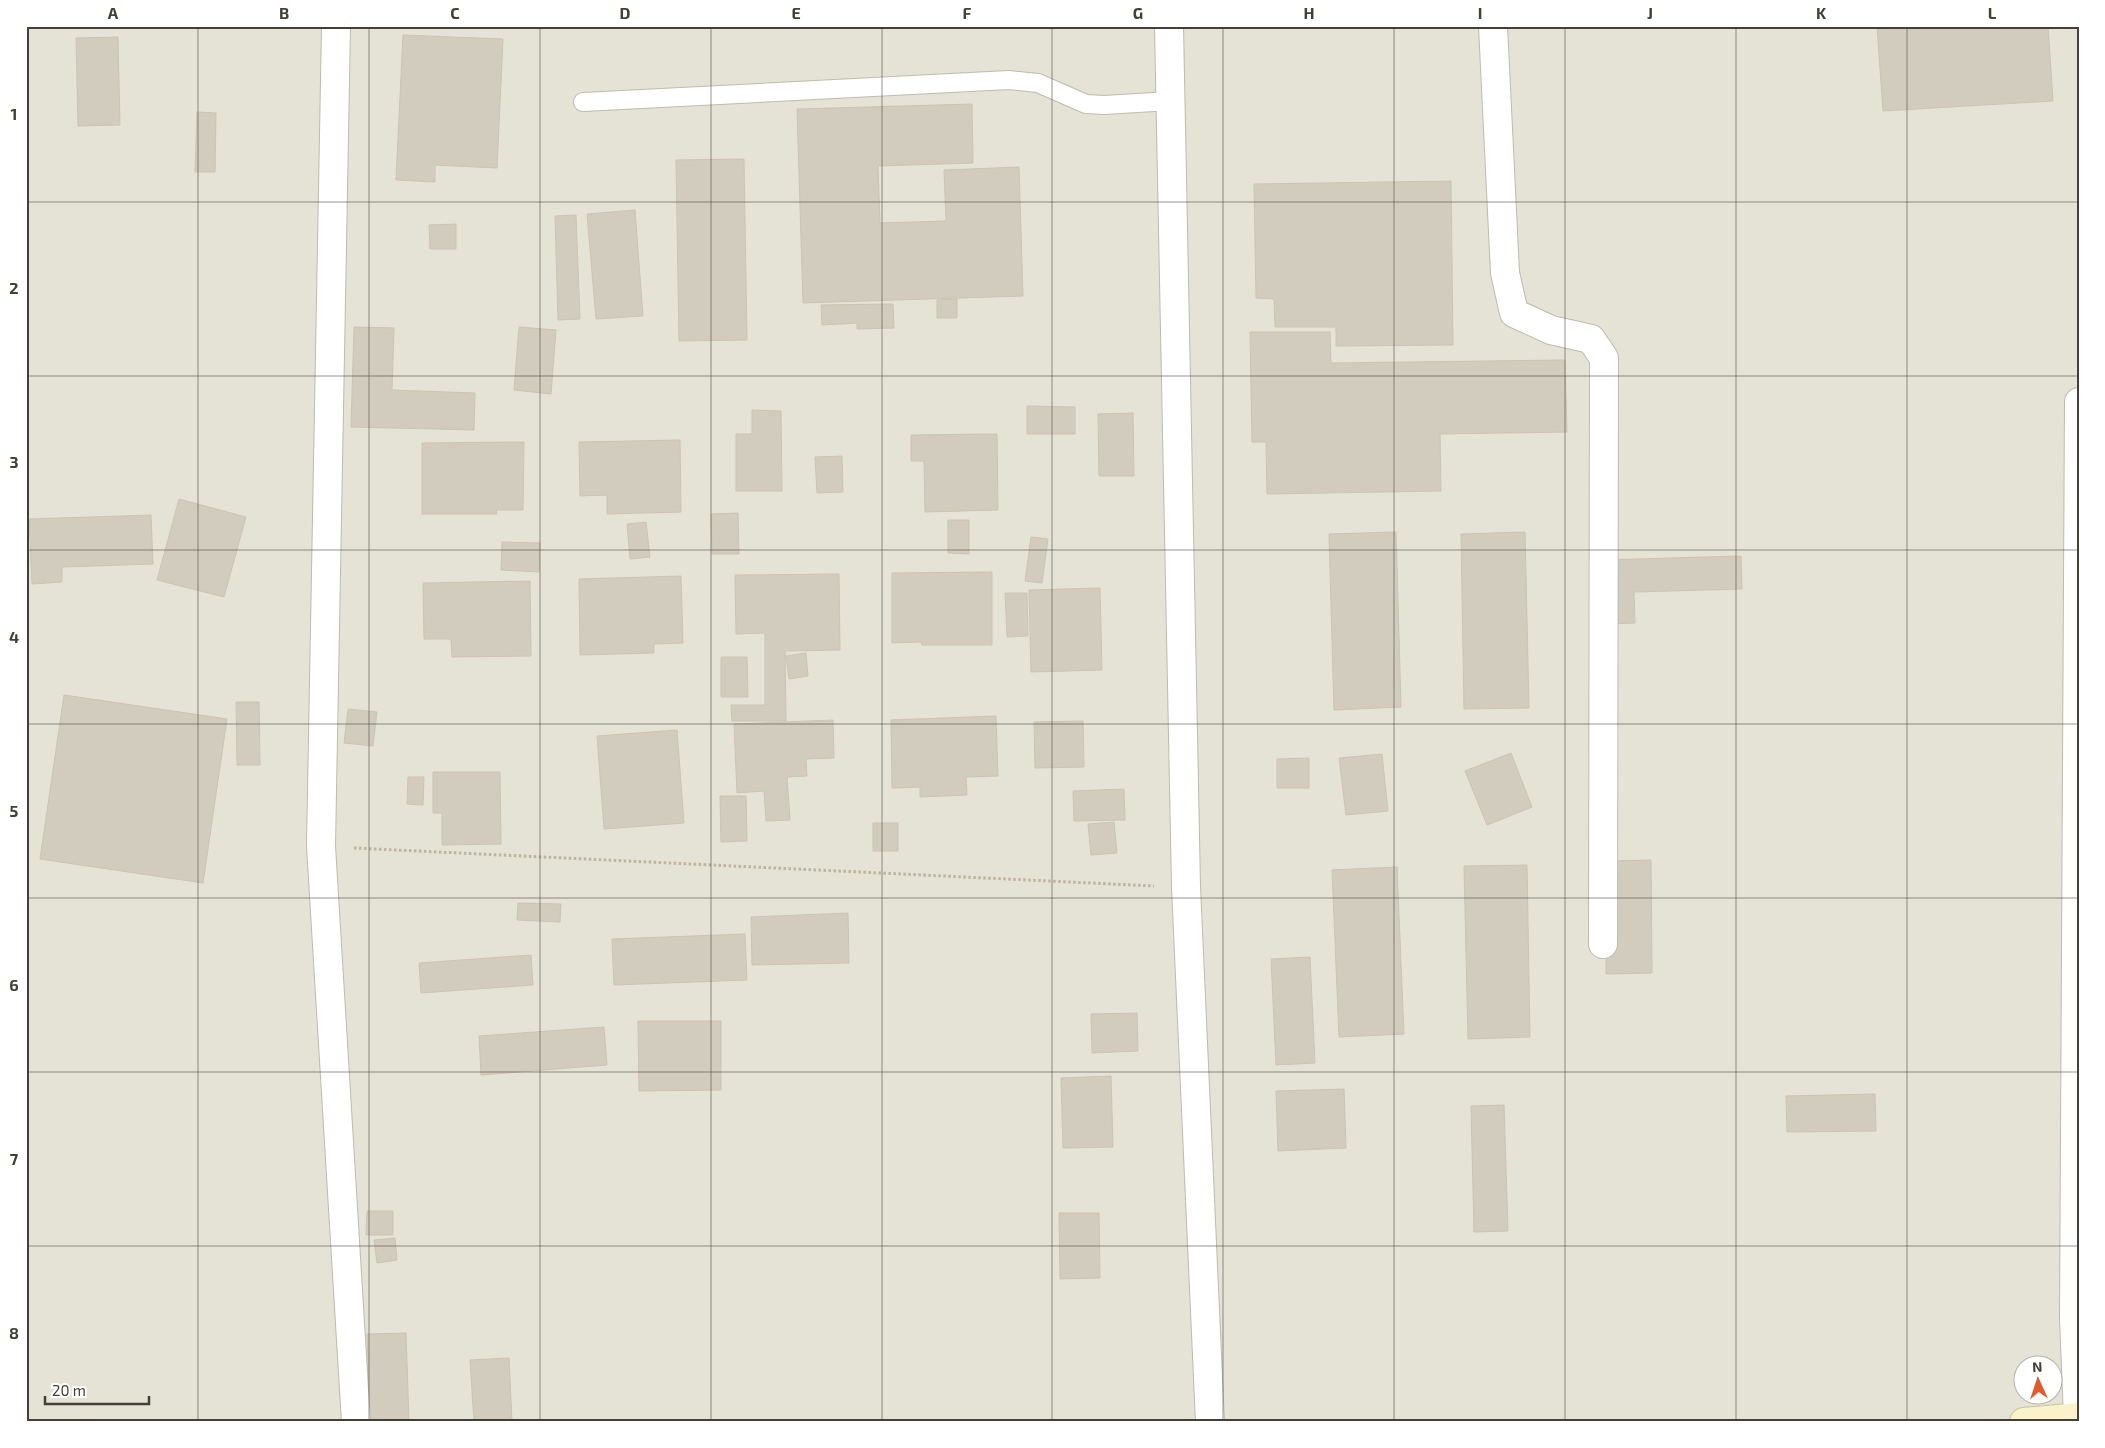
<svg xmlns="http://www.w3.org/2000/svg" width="2105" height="1448" viewBox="0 0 2105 1448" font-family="'Exo 2',sans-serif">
  <rect width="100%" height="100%" fill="#f1efe7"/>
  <path fill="#e5e2d6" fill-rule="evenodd" d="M 26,26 L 2079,26 L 2079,1422 L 26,1422 ZM 2022,1366 L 2052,1366 L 2052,1396 L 2022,1396 Z"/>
  <g fill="#d2ccbe" stroke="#ccc4b2">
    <path d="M 1877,26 L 2048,26 L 2053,101 L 1883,111 Z"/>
    <path d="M 403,35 L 503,39 L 497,168 L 435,165 L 435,182 L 396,180 Z"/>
    <path d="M 118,37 L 120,125 L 78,126 L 76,38 Z"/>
    <path d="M 972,104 L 973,163 L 878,166 L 880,223 L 946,221 L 944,170 L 1019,167 L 1023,296 L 803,303 L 797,109 Z"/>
    <path d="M 197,112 L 216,113 L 215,172 L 195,172 Z"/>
    <path d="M 744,159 L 747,340 L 679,341 L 676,160 Z"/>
    <path d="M 1451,181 L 1453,345 L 1336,346 L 1336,327 L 1275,327 L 1274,299 L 1256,298 L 1254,184 Z"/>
    <path d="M 635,210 L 643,316 L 596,319 L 587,214 Z"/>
    <path d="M 576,215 L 580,319 L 558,320 L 555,216 Z"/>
    <path d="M 456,224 L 456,249 L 430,249 L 429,225 Z"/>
    <path d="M 957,299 L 957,318 L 937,318 L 937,300 Z"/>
    <path d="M 893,304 L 894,328 L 857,329 L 857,323 L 822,325 L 821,305 Z"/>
    <path d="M 354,327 L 394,328 L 392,390 L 475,393 L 474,430 L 351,427 Z"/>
    <path d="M 519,327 L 556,330 L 551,394 L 514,390 Z"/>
    <path d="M 1250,332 L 1330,332 L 1331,363 L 1565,360 L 1567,432 L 1440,434 L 1441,491 L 1267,494 L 1266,442 L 1252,442 Z"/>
    <path d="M 1027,406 L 1075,407 L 1075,434 L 1027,434 Z"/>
    <path d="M 752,410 L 781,411 L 782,491 L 736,491 L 736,434 L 752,434 Z"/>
    <path d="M 1133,413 L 1134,476 L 1099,476 L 1098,414 Z"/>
    <path d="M 997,434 L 998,510 L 925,512 L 924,461 L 911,461 L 911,435 Z"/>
    <path d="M 680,440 L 681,512 L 607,514 L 607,495 L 580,496 L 579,442 Z"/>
    <path d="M 524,442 L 523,510 L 496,510 L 497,514 L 422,514 L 422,443 Z"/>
    <path d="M 842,456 L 843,492 L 817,493 L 815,457 Z"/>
    <path d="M 179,499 L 246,517 L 224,597 L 157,580 Z"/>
    <path d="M 738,513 L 739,554 L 712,554 L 711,514 Z"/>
    <path d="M 151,515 L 153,564 L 62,567 L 62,582 L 32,584 L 29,519 Z"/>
    <path d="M 948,520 L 969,520 L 969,554 L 948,553 Z"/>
    <path d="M 646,522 L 650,557 L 630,559 L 627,524 Z"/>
    <path d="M 1396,532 L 1401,707 L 1334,710 L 1329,534 Z"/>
    <path d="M 1525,532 L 1529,708 L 1464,709 L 1461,534 Z"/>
    <path d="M 1031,537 L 1048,539 L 1042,583 L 1025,581 Z"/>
    <path d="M 502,542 L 540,543 L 539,572 L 501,570 Z"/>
    <path d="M 1741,556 L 1742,589 L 1634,592 L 1635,623 L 1604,624 L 1602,560 Z"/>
    <path d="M 992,572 L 992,645 L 922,645 L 921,642 L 892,643 L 892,573 Z"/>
    <path d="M 839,574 L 840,650 L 785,651 L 786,721 L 732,721 L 731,705 L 765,705 L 765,633 L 736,634 L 735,575 Z"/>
    <path d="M 681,576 L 683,643 L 654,644 L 654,653 L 580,655 L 579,579 Z"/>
    <path d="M 530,581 L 531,656 L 452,657 L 451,639 L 424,639 L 423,583 Z"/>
    <path d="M 1100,588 L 1102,670 L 1031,672 L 1029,590 Z"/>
    <path d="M 1005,593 L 1027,593 L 1028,636 L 1007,637 Z"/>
    <path d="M 806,653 L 808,676 L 789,679 L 786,656 Z"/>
    <path d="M 721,657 L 747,657 L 748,697 L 721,697 Z"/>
    <path d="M 64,695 L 227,719 L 203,883 L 40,859 Z"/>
    <path d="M 236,702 L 259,702 L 260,765 L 237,765 Z"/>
    <path d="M 348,709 L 377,712 L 373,746 L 344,743 Z"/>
    <path d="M 996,716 L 998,776 L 966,777 L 967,795 L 920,797 L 920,787 L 892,788 L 891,720 Z"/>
    <path d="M 833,720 L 834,758 L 806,759 L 807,776 L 787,777 L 790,820 L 766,821 L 764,791 L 737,793 L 734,724 Z"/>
    <path d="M 1083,721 L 1084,767 L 1035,768 L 1034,722 Z"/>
    <path d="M 677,730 L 684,823 L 604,829 L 597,736 Z"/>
    <path d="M 1511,753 L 1532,807 L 1487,825 L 1465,771 Z"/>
    <path d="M 1382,754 L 1388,811 L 1346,815 L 1339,758 Z"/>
    <path d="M 1309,758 L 1309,788 L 1277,788 L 1277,759 Z"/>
    <path d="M 433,772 L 500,772 L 501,844 L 442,845 L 442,813 L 433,813 Z"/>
    <path d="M 408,777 L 424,777 L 423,805 L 407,804 Z"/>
    <path d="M 1124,789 L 1125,820 L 1074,821 L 1073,791 Z"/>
    <path d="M 720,796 L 746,796 L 747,841 L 721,842 Z"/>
    <path d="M 1114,822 L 1117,853 L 1091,855 L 1088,824 Z"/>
    <rect x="873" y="823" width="25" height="28"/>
    <path d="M 1651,860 L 1652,973 L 1606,974 L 1606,861 Z"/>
    <path d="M 1527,865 L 1530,1037 L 1468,1039 L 1464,866 Z"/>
    <path d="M 1397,867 L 1404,1034 L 1339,1037 L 1332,870 Z"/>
    <path d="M 518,903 L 561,904 L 560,922 L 517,920 Z"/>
    <path d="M 848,913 L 849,963 L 752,965 L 751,917 Z"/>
    <path d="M 745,934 L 747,980 L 614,985 L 612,939 Z"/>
    <path d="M 531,955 L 533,985 L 421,993 L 419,963 Z"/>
    <path d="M 1310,957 L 1315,1063 L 1276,1065 L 1271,959 Z"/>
    <path d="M 1137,1013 L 1138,1051 L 1092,1053 L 1091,1014 Z"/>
    <path d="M 638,1021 L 721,1021 L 721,1090 L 639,1091 Z"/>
    <path d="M 604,1027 L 607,1065 L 481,1075 L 479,1036 Z"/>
    <path d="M 1111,1076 L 1113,1147 L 1063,1148 L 1061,1078 Z"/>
    <path d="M 1344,1089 L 1346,1148 L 1278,1151 L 1276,1091 Z"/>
    <path d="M 1875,1094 L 1876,1131 L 1787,1132 L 1786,1096 Z"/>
    <path d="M 1504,1105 L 1508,1231 L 1474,1232 L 1471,1106 Z"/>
    <path d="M 367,1211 L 393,1211 L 393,1235 L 366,1235 Z"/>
    <path d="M 1059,1213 L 1099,1213 L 1100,1278 L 1060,1279 Z"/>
    <path d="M 395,1238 L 397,1260 L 377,1263 L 374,1240 Z"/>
    <path d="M 406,1333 L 409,1422 L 370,1422 L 367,1334 Z"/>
    <path d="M 509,1358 L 512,1422 L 474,1422 L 470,1360 Z"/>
  </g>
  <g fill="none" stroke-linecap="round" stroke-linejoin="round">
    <g stroke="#bfbbad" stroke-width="20">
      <path id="service" d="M 583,102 L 1009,80 L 1038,83 L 1086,104 L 1104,105 L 1171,101"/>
    </g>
    <g stroke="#bfbbad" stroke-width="30">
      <g id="minor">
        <path d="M 336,26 L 321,846 L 356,1422"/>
        <path d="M 1169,26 L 1186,887 L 1210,1422"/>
        <path d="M 1493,26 L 1505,273 L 1514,313 L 1551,330 L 1591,339 L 1604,358 L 1603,944"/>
        <path d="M 2078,1417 L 2074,1319 L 2079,402"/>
      </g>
    </g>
    <g stroke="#cdc49b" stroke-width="30">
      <path id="secondary" d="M 2024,1422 L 2079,1417"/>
    </g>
    <path stroke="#bcb59d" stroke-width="3" stroke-dasharray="2.5 2.5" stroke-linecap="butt" d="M 354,848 L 1154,886"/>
    <use href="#service" stroke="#fff" stroke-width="18"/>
    <use href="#minor" stroke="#fff" stroke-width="28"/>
    <use href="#secondary" stroke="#f9f2ca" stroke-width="28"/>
  </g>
  <path fill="none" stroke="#444037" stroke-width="1" stroke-opacity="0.55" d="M 198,26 L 198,1422M 369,26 L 369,1422M 540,26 L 540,1422M 711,26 L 711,1422M 882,26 L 882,1422M 1052,26 L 1052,1422M 1223,26 L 1223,1422M 1394,26 L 1394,1422M 1565,26 L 1565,1422M 1736,26 L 1736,1422M 1907,26 L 1907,1422M 26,202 L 2079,202M 26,376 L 2079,376M 26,550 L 2079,550M 26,724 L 2079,724M 26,898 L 2079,898M 26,1072 L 2079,1072M 26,1246 L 2079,1246"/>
  <rect width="2105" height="1448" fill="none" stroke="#ffffff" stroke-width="55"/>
  <g transform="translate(2038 1380) rotate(357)"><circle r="24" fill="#ffffff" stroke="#b4b3af"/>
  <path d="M0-4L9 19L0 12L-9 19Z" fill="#e35b2c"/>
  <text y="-8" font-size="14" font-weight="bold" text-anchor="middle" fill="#444037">N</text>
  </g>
  <path d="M45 1396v8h104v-8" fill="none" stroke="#444037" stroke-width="2.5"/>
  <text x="52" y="1396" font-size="15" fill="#444037" stroke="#ffffff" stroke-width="4" paint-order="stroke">20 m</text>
  <rect x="28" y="28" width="2050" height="1392" fill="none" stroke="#444037" stroke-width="2"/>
  <g font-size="16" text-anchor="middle" font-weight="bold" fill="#444037">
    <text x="113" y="19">A</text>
    <text x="284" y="19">B</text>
    <text x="455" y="19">C</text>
    <text x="625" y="19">D</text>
    <text x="796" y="19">E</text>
    <text x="967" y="19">F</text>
    <text x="1138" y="19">G</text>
    <text x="1309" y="19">H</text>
    <text x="1480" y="19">I</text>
    <text x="1650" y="19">J</text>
    <text x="1821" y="19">K</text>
    <text x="1992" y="19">L</text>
    <text x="14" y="120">1</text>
    <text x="14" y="294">2</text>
    <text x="14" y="468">3</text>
    <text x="14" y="643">4</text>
    <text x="14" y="817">5</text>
    <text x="14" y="991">6</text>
    <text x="14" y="1165">7</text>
    <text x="14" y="1339">8</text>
  </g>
</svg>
